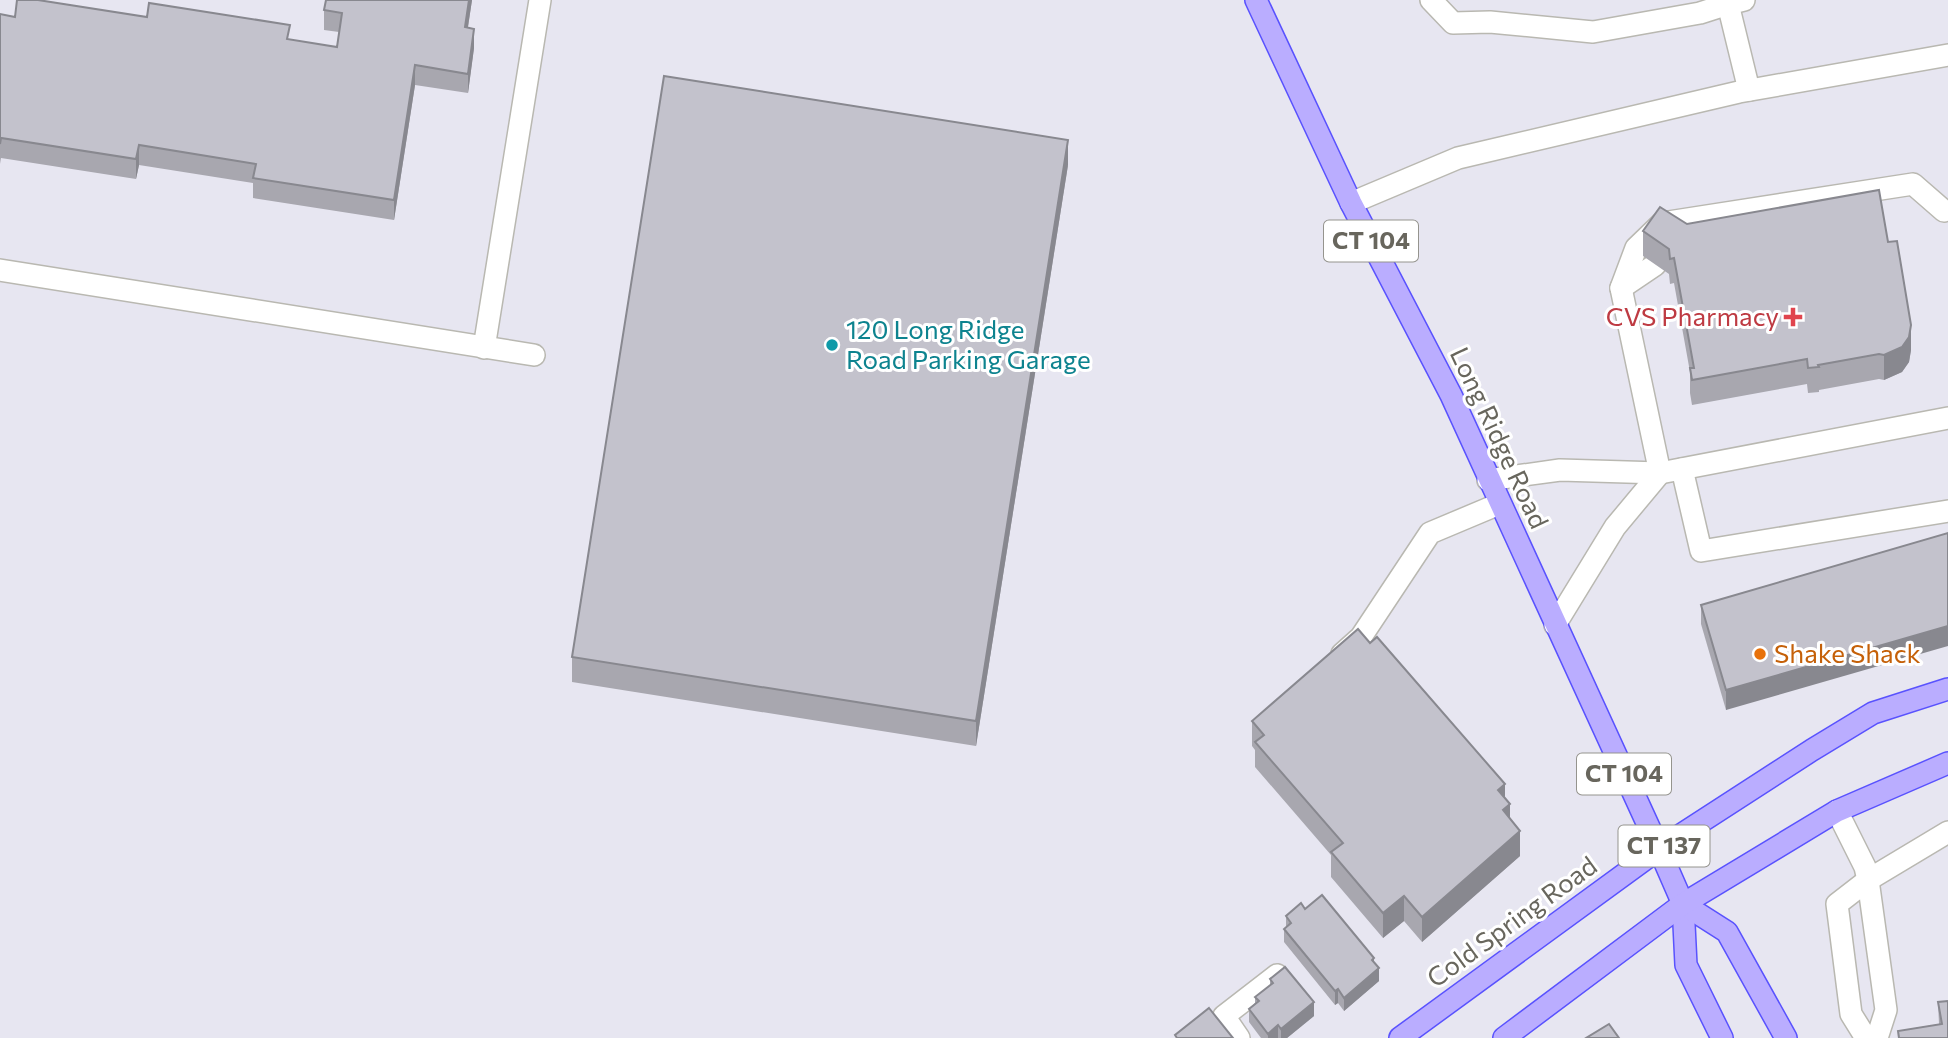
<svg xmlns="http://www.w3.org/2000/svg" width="1948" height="1038" viewBox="0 0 1948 1038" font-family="Commissioner,sans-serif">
  <rect width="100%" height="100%" fill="#e7e6f1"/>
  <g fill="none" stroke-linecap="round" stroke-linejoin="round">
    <g stroke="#b9b8b1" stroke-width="24">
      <g id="minor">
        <path d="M 1431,0 L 1453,23 L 1490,22 L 1593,32 L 1700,13 L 1728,4"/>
        <path d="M 1744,0 L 1728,4 L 1749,90"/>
        <path d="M 1351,203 L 1458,158 L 1739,92 L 1948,55"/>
        <path d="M 0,270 L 534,355"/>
        <path d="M 1621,288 L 1655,265"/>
        <path d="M 484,348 L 540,0"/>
        <path d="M 1682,469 L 1701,551 L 1948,511"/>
        <path d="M 1660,473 L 1621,288 L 1636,248 L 1662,223 L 1913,184 L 1944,211"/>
        <path d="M 1488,480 L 1560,470 L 1660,473 L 1948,418"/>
        <path d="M 1555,625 L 1615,527 L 1660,473"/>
        <path d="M 1342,654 L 1361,637 L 1430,533 L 1499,504"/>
        <path d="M 1837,811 L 1865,867 L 1868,880 L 1886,1010 L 1877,1038"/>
        <path d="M 1239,1038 L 1224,1016 L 1277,975"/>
        <path d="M 1866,1038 L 1851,1014 L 1837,904 L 1868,880 L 1948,832"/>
      </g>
    </g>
    <g stroke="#5952fe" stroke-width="24">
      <g id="major">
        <path d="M 1256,0 L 1351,203 L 1451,395 L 1659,849 L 1683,904 L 1686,965 L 1722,1038"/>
        <path d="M 1683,904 L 1727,932 L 1786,1038"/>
        <path d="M 1400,1038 L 1659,849 L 1812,750 L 1873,713 L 1948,689"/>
        <path d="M 1504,1038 L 1683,904 L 1837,811 L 1948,763"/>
      </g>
    </g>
    <use href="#minor" stroke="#fff" stroke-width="21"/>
    <use href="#major" stroke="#baadff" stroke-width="21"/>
  </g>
  <g fill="#a8a7af">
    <path d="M 326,0 L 472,0 L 468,27 L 474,48 L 468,93 L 415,85 L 394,220 L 253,198 L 253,183 L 139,165 L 136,179 L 1,158 L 0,164 L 0,14 L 15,17 L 290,40 L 337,47 L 339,32 L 324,30 L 324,10 Z"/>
    <path d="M 1068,165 L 976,746 L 572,682 L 572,657 Z"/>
    <path d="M 1687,224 L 1888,242 L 1911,350 L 1909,362 L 1902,372 L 1884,380 L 1879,379 L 1819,390 L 1819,392 L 1808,393 L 1807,384 L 1692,405 L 1690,393 L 1690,372 L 1674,283 L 1670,284 L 1669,274 L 1643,256 L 1643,231 Z"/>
    <path d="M 1948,533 L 1726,710 L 1701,624 L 1701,605 Z"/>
    <path d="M 1252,721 L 1505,798 L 1520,856 L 1422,942 L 1404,921 L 1383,938 L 1331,877 L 1331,855 L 1255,767 L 1255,750 L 1252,746 Z"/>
    <path d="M 1305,909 L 1374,962 L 1379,981 L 1344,1011 L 1338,1003 L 1335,1005 L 1284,942 L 1284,929 L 1286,927 L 1286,916 Z"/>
    <path d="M 1270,979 L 1314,1016 L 1287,1038 L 1261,1038 L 1249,1022 L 1249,1009 L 1255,1003 L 1255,997 L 1270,985 Z"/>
    <path d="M 1938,1002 L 1948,1038 L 1898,1038 L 1898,1031 L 1939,1024 Z"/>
  </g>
  <g fill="#88888f">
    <path d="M 469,0 L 472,0 L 465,46 L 465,27 Z"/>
    <path d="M 474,29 L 474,48 L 468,93 L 468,74 Z"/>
    <path d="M 415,65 L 415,85 L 394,220 L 394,200 Z"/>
    <path d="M 1068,140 L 1068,165 L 976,746 L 976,721 Z"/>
    <path d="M 139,145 L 139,165 L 136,179 L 136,159 Z"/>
    <path d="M 1911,325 L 1911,350 L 1909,362 L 1902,372 L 1884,380 L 1884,355 Z"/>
    <path d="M 1948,626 L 1948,646 L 1726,710 L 1726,690 Z"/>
    <path d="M 1505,784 L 1505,808 L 1510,804 L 1510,829 L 1503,835 L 1498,790 Z"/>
    <path d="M 1520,831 L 1520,856 L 1422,942 L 1422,917 Z"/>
    <path d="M 1404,896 L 1404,921 L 1383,938 L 1383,913 Z"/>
    <path d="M 1374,958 L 1374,972 L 1379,968 L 1379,981 L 1344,1011 L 1344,998 Z"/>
    <path d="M 1338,989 L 1338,1003 L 1335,1005 L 1335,991 Z"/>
    <path d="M 1314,1002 L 1314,1016 L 1287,1038 L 1281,1038 L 1281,1029 Z"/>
    <path d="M 1278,1025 L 1278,1038 L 1268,1038 L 1268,1034 Z"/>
  </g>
  <g fill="#c3c2cc" stroke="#88888f" stroke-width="2">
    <path d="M 17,0 L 38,0 L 147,17 L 149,3 L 290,25 L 287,39 L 337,47 L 342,13 L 324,10 L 326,0 L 469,0 L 465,27 L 474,29 L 468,74 L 415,65 L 394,200 L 253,178 L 256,164 L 139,145 L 136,159 L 1,138 L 0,144 L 0,14 L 15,17 Z"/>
    <path d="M 664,76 L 1068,140 L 976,721 L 572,657 Z"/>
    <path d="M 1879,190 L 1888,242 L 1897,241 L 1911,325 L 1909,337 L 1902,347 L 1884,355 L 1879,354 L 1818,365 L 1819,367 L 1808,368 L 1807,359 L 1692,380 L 1690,368 L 1694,368 L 1674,258 L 1670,259 L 1669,249 L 1643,231 L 1660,207 L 1687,224 Z"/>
    <path d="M 1948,533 L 1948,626 L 1726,690 L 1701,605 Z"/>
    <path d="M 1358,629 L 1370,643 L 1377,637 L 1505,784 L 1498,790 L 1510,804 L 1503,810 L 1520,831 L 1422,917 L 1404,896 L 1383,913 L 1331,852 L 1343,843 L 1255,742 L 1264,735 L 1252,721 Z"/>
    <path d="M 1322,895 L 1374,958 L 1372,960 L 1379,968 L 1344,998 L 1338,989 L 1335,991 L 1284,929 L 1291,923 L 1286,916 L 1301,903 L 1305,909 Z"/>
    <path d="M 1285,967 L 1314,1002 L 1281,1029 L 1278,1025 L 1268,1034 L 1249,1009 L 1259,1001 L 1255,997 L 1273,983 L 1270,979 Z"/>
    <path d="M 1948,1001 L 1948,1038 L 1899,1038 L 1898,1031 L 1942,1024 L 1938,1002 Z"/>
    <path d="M 1209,1008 L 1233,1038 L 1177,1038 L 1175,1035 Z"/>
    <path d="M 1609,1024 L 1619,1038 L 1586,1038 Z"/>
  </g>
  <path fill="#e0444e" stroke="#fff" stroke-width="2.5" d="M1789.5 306.5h7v7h7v7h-7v7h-7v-7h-7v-7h7z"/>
  <circle fill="#0f9aa8" stroke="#fff" stroke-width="2.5" cx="832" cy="345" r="7"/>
  <circle fill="#e8710a" stroke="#fff" stroke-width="2.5" cx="1760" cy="654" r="7"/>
  <g text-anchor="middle" stroke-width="6" stroke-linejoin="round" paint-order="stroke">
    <g fill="#fff" stroke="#95948e" stroke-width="2">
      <rect x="1324" y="220.5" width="94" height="41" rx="5"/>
      <rect x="1577" y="753.5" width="94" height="41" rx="5"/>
      <rect x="1618.5" y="825.5" width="91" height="41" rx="5"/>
    </g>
    <g font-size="24" font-weight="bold" fill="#68665d">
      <text x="1371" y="249">CT 104</text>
      <text x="1624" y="782">CT 104</text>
      <text x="1664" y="854">CT 137</text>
    </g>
    <g font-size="26" fill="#be3a42" stroke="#fff" text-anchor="end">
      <text x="1779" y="326">CVS Pharmacy</text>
    </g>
    <g font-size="26" fill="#0d838f" stroke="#fff" text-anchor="start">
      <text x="846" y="339">120 Long Ridge<tspan x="846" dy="30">Road Parking Garage</tspan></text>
    </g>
    <g font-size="26" fill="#68665d" stroke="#fff">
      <text transform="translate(1499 438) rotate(65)" y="9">Long Ridge Road</text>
      <text transform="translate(1512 922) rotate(-36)" y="9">Cold Spring Road</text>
    </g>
    <g font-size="26" fill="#c56008" stroke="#fff" text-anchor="start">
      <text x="1774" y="663">Shake Shack</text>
    </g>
  </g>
</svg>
